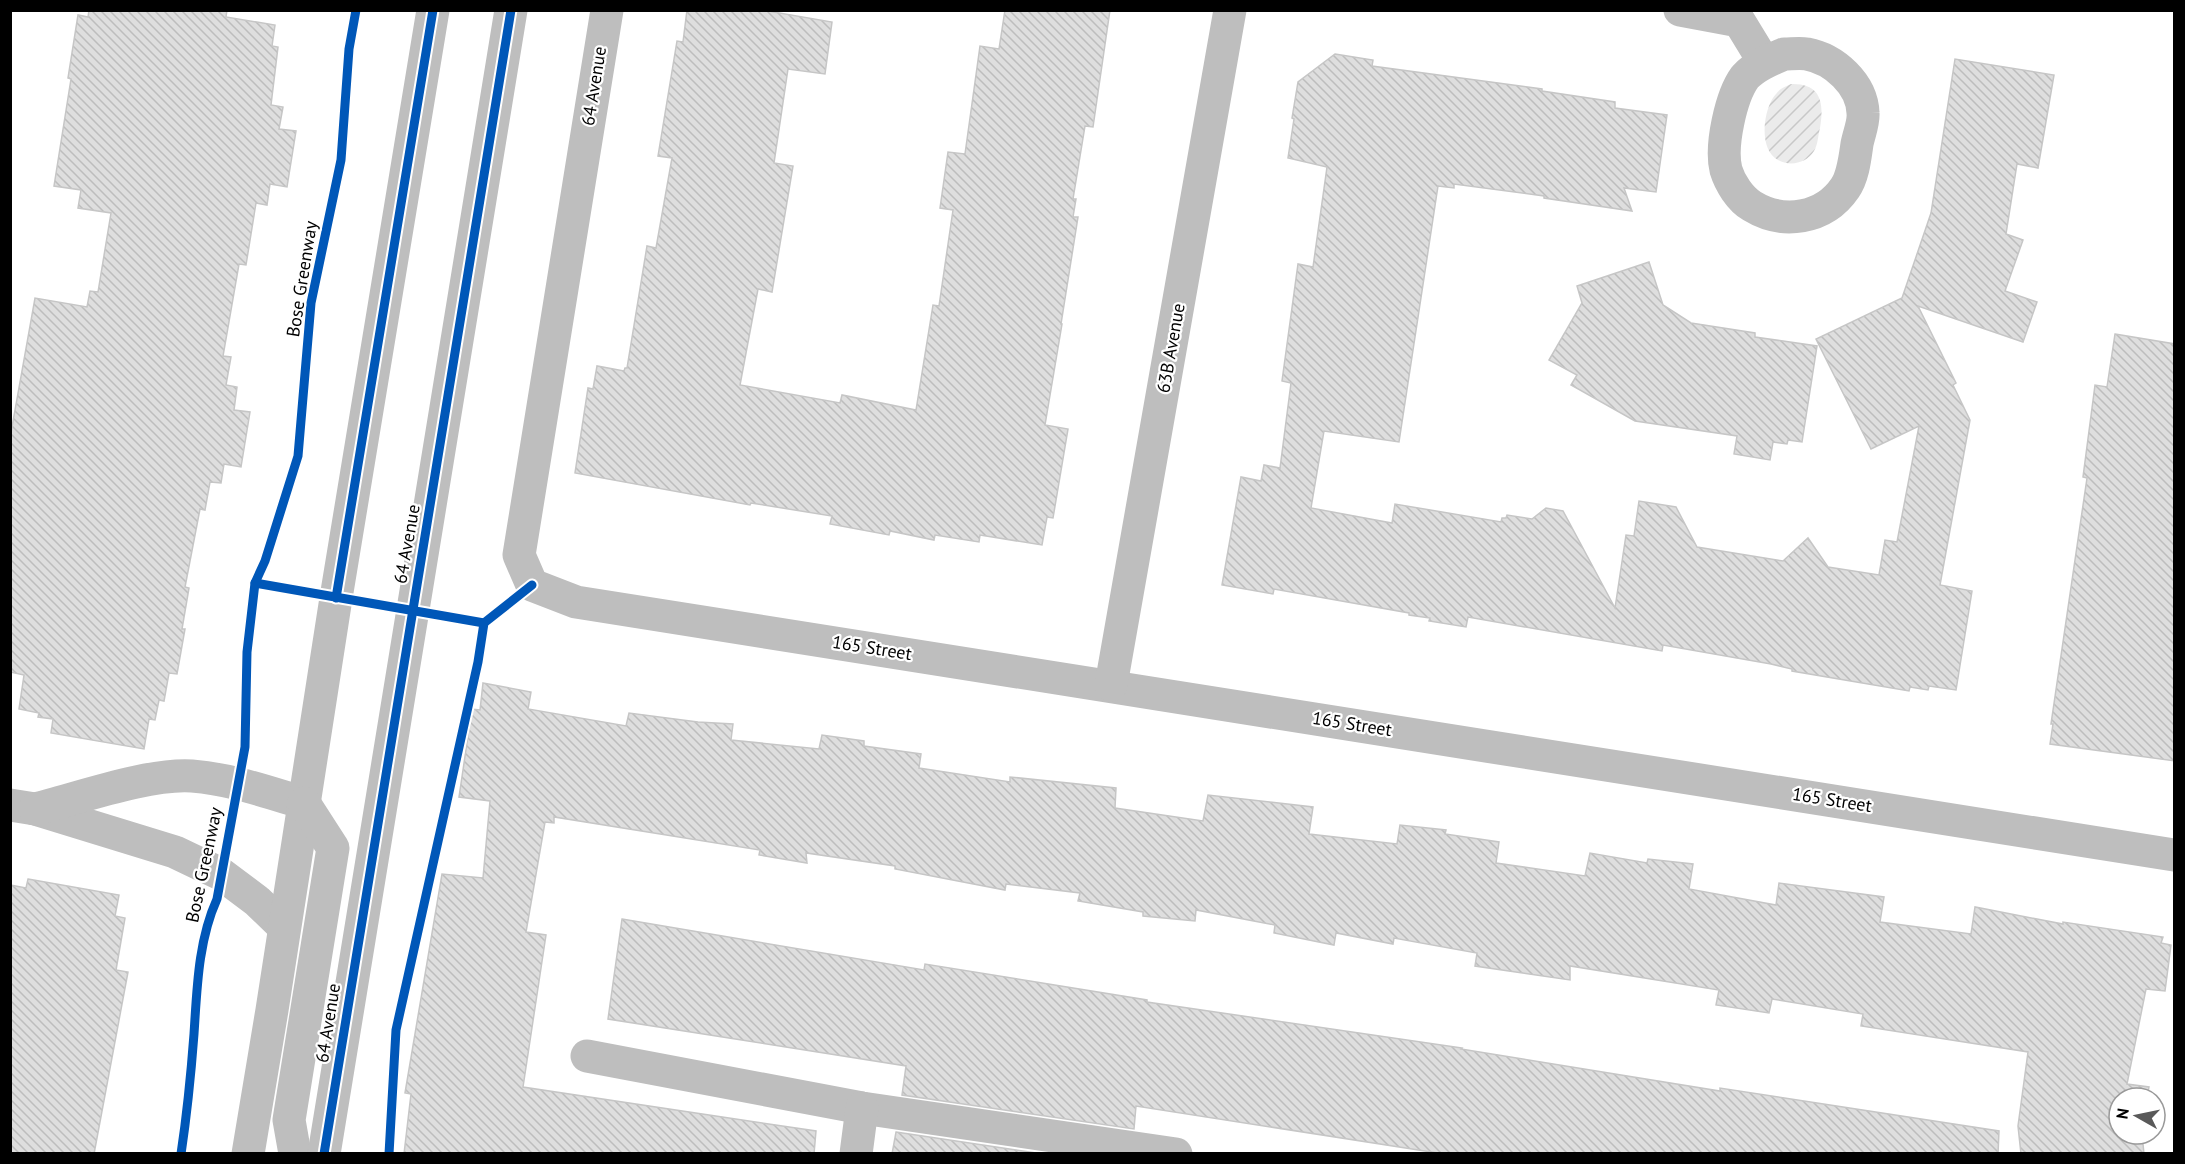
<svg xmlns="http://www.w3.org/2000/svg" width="2185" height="1164" viewBox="0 0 2185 1164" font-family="'PT Sans',sans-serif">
  <defs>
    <pattern id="garden-furrows" width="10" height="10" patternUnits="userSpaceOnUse" patternTransform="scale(1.5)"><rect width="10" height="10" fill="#ebebeb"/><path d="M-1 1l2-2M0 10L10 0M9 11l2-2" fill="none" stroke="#c8c8c8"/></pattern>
    <pattern id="building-back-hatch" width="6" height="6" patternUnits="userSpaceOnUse" patternTransform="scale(1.5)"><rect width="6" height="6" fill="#dedede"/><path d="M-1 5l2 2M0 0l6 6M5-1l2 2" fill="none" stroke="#bdbdbd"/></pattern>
  </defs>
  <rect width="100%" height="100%" fill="#fff"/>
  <path fill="url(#garden-furrows)" d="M 1791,84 C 1822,83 1824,104 1820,128 C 1818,135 1818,145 1814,151 C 1807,163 1790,167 1778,160 C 1758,150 1763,108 1776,94 C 1780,88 1785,87 1791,84 Z"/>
  <g fill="url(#building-back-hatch)" stroke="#c6c6c6" stroke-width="1.5">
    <path d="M 89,10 L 227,10 L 226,17 L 275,25 L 272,46 L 278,47 L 271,105 L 283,107 L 279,129 L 296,131 L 287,187 L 270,184 L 267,205 L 256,203 L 246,265 L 239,264 L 223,356 L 231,357 L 226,385 L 237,387 L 234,410 L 250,412 L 241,467 L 224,464 L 221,483 L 210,482 L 205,510 L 200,509 L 185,587 L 189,588 L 182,629 L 185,629 L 177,674 L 169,673 L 164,701 L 159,700 L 155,720 L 149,719 L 144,749 L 51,733 L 53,719 L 38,717 L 39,713 L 19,709 L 24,675 L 10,672 L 10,438 L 35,298 L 87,307 L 90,291 L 98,292 L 111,213 L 78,208 L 81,190 L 54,186 L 71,79 L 68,78 L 78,15 L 88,17 Z"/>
    <path d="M 687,10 L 762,10 L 832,22 L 825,74 L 788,69 L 774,163 L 793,166 L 772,292 L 758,289 L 740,385 L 840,403 L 842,395 L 916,410 L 933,305 L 939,306 L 953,210 L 940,208 L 948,152 L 965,154 L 980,46 L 999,49 L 1005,10 L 1110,10 L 1093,127 L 1085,126 L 1073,199 L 1076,199 L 1073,217 L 1078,217 L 1061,324 L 1062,324 L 1045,425 L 1068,429 L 1053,518 L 1047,517 L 1042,545 L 980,535 L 979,542 L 935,535 L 934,540 L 890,531 L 889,535 L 830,524 L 832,516 L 751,503 L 750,505 L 575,473 L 588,388 L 593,389 L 597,366 L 624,371 L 625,368 L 627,368 L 647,246 L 656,248 L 672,158 L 658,156 L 677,41 L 683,42 Z"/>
    <path d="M 1335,54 L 1373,60 L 1372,66 L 1542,89 L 1542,91 L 1615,102 L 1615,108 L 1667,115 L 1656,192 L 1624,188 L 1632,211 L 1544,198 L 1544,196 L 1454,184 L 1454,188 L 1438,186 L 1399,442 L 1324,431 L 1311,508 L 1392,523 L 1395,504 L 1501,522 L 1502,518 L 1506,518 L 1507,515 L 1532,519 L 1546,508 L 1563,511 L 1615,608 L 1626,535 L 1634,536 L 1639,501 L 1676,507 L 1697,547 L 1783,561 L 1808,538 L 1828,567 L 1879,575 L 1885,540 L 1897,542 L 1919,426 L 1871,449 L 1816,339 L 1902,298 L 1931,213 L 1955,59 L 2054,75 L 2038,168 L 2017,164 L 2006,234 L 2023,240 L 2005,291 L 2037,302 L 2023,342 L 1918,306 L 1956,383 L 1953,385 L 1970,420 L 1940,585 L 1972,591 L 1956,690 L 1929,686 L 1928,690 L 1910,687 L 1909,691 L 1792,671 L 1792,669 L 1771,664 L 1663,645 L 1662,651 L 1468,617 L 1466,627 L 1429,621 L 1430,618 L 1409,615 L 1409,613 L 1274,589 L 1273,594 L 1222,585 L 1241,477 L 1261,481 L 1264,465 L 1280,468 L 1291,383 L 1282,381 L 1298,264 L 1313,267 L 1327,167 L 1288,158 L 1294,119 L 1292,118 L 1298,82 Z"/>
    <path d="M 1649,262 L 1663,305 L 1691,323 L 1755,333 L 1755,337 L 1817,346 L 1802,442 L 1788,440 L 1787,444 L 1773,442 L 1770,460 L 1734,454 L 1737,436 L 1635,421 L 1571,385 L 1577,375 L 1549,360 L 1582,303 L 1577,286 Z"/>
    <path d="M 2115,334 L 2175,344 L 2175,761 L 2050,744 L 2053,724 L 2051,724 L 2087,478 L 2083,477 L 2095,385 L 2107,387 Z"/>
    <path d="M 483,683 L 531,692 L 528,709 L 626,726 L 629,713 L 698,722 L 733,724 L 731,740 L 819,749 L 822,735 L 864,741 L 864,746 L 921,754 L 919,768 L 1010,782 L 1010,777 L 1116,788 L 1115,808 L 1203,821 L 1208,795 L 1313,807 L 1309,834 L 1397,844 L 1400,825 L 1446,830 L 1445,834 L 1499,842 L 1496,863 L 1585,876 L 1590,853 L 1647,863 L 1648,859 L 1693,864 L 1689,889 L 1776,905 L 1779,883 L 1884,897 L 1880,922 L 1971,934 L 1975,907 L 2063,924 L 2063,922 L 2163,937 L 2161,943 L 2171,945 L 2165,991 L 2146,989 L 2127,1084 L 2149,1087 L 2147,1098 L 2119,1098 L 2119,1134 L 2142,1134 L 2144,1154 L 2021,1154 L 2018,1126 L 2028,1052 L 1861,1026 L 1863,1014 L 1772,999 L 1769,1013 L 1716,1005 L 1719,990 L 1570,966 L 1570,980 L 1475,966 L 1477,953 L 1394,938 L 1393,944 L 1336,933 L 1334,945 L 1274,933 L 1275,925 L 1196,910 L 1195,921 L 1143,916 L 1143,912 L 1078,901 L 1080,893 L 1006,884 L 1005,890 L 895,869 L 895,866 L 806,853 L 807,863 L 759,855 L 760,850 L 554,817 L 554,823 L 545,822 L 526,932 L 546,935 L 523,1087 L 816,1131 L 814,1154 L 404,1154 L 411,1094 L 405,1093 L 442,874 L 483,878 L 490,801 L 459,797 L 472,709 L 480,710 Z"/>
    <path d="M 28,879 L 119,895 L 115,916 L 125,918 L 116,970 L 128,972 L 94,1154 L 10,1154 L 10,885 L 26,888 Z"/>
    <path d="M 622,919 L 924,970 L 925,964 L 1147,1000 L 1147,1002 L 1462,1048 L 1461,1049 L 1720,1091 L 1720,1088 L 1999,1131 L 1998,1154 L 1444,1154 L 1136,1106 L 1134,1129 L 902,1095 L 906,1066 L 608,1019 Z"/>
    <path d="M 896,1132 L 1043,1154 L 892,1154 Z"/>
  </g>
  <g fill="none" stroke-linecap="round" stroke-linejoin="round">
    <g stroke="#bebebe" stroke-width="33">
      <path d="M 607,10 L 519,555 L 532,585 L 576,602 L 2174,855"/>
      <path d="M 1680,10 L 1739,21 L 1764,62"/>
      <path d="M 1784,54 C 1791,54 1800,53 1807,54 C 1834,59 1862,84 1863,113 C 1864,122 1859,134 1857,144 C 1855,158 1853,177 1845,188 C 1824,219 1783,225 1752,206 C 1740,199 1730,183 1726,170 C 1720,146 1731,96 1745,77 C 1755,66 1770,60 1784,54 Z"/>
      <path d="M 1111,685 L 1230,10"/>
      <path d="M 10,805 L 35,809 L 175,852 L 221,874 L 257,901 L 284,927"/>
      <path d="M 35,809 C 79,798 149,773 192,776 C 231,779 267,792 304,803"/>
      <path d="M 587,1056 L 862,1108 L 1176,1154"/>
      <path d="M 856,1154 L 862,1108"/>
    </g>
    <g stroke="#bebebe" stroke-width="33">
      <path d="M 248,1154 L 272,1010 L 336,598 L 433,10"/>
      <path d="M 295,1154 L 289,1120 L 333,848 L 304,803"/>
      <path d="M 324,1154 L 511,10"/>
    </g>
    <g stroke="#fff" stroke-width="13">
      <g id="cycleway">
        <path d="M 255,583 L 484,623"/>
        <path d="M 336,598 L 433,10"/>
        <path d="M 181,1154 C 187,1114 191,1074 194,1034 C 197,989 198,941 217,899 L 245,747 L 247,652 L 255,583 L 265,561 L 298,456 L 311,303 L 341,160 L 349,49 L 356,10"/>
        <path d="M 324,1154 L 511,10"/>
        <path d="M 389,1154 L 396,1030 L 478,662 L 484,623 L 532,585"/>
      </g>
    </g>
    <use href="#cycleway" stroke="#0057b8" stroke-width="9"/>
  </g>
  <g text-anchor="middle" stroke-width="4.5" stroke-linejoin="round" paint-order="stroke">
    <g font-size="18" fill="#000" stroke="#fff">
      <text transform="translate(594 86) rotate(-81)" y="6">64 Avenue</text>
      <text transform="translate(302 279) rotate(-81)" y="6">Bose Greenway</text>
      <text transform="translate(1171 348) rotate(-80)" y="6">63B Avenue</text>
      <text transform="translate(407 544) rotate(-80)" y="6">64 Avenue</text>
      <text transform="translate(872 648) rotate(9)" y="6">165 Street</text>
      <text transform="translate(1352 724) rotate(9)" y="6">165 Street</text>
      <text transform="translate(1832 800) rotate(9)" y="6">165 Street</text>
      <text transform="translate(204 865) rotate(-78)" y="6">Bose Greenway</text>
      <text transform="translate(328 1023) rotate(-81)" y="6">64 Avenue</text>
    </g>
  </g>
  <rect width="2185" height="1164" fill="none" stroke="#000000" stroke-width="24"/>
  <g transform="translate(2137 1116) rotate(279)"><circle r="28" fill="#ffffff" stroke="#999999" stroke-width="1.5"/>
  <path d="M0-4.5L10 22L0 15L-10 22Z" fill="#595959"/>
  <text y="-9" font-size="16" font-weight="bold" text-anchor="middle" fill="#000000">N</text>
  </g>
</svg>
